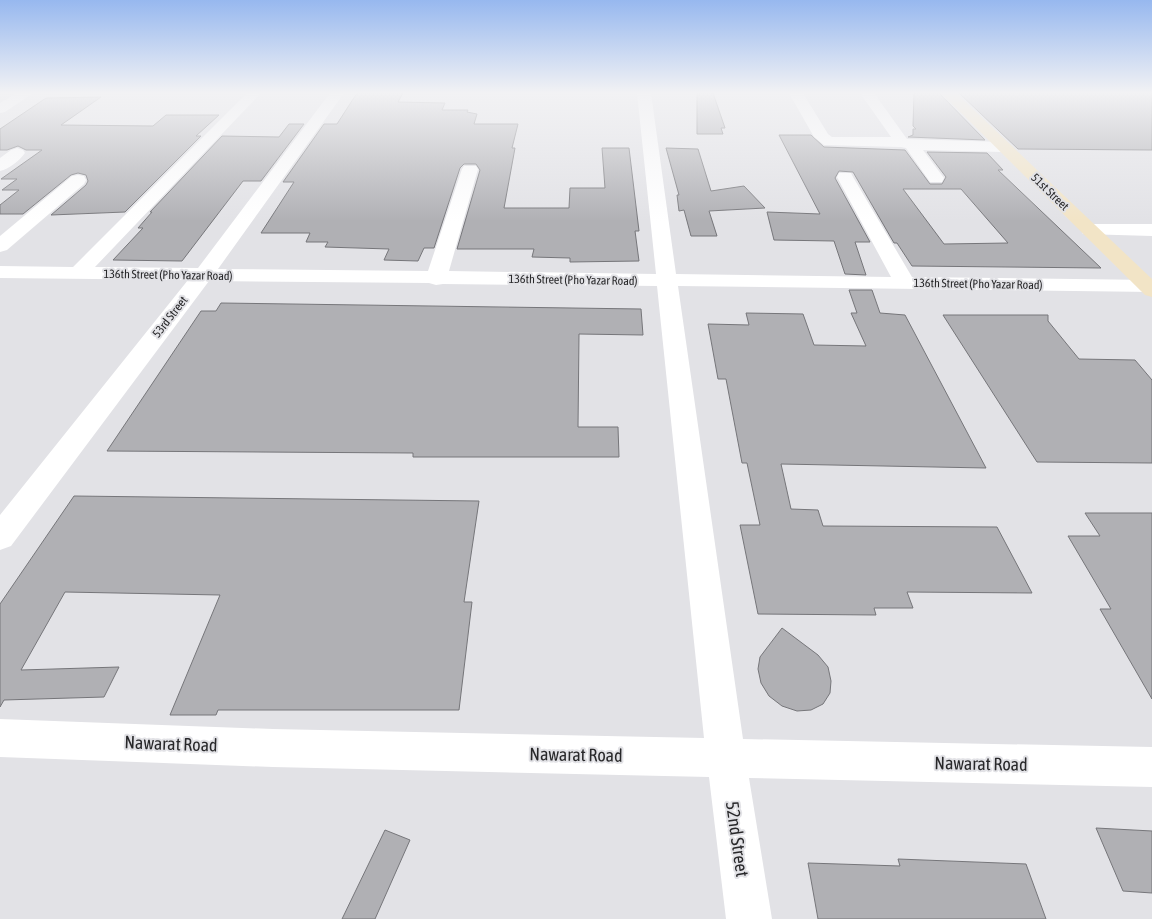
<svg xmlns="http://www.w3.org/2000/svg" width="1152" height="919" viewBox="0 0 1152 919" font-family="'Asap Condensed',sans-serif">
  <rect width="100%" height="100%" fill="#e2e2e6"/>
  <g fill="#b0b0b4" stroke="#76767a" fill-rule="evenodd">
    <path d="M 357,93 L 403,93 L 398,102 L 445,103 L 442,110 L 468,110 L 467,112 L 477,114 L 474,124 L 518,124 L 512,148 L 515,148 L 504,208 L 569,208 L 570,188 L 605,188 L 602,148 L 629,148 L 639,231 L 635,231 L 639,261 L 570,262 L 570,258 L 532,257 L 534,249 L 457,249 L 480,170 L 476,164 L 464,164 L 460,168 L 434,248 L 424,248 L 418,261 L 384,260 L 389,249 L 325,247 L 328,242 L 306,242 L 310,233 L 261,233 L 294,182 L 283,182 L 324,124 L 337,124 Z"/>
    <path d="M 697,93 L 713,93 L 725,128 L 721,128 L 723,134 L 697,134 Z"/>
    <path d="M 914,93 L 939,93 L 985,140 L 908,137 L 913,135 L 913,129 L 916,129 L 913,126 Z"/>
    <path d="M 959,93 L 1152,93 L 1152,150 L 1018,149 Z"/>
    <path d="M 101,97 L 61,125 L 153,126 L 166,115 L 219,115 L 196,136 L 201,136 L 125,212 L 51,215 L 86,185 L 88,181 L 86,175 L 78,173 L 71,175 L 23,214 L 0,214 L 0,205 L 19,190 L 2,190 L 17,179 L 1,179 L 42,150 L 26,150 L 18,146 L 7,150 L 0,150 L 0,129 L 46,98 Z"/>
    <path d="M 289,124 L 304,124 L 261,181 L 243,181 L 182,261 L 113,260 L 143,228 L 138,228 L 152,212 L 150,212 L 222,136 L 279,137 Z"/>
    <path d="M 779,135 L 811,135 L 824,147 L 905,150 L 930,184 L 942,184 L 946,177 L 927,152 L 987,153 L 1003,170 L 998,170 L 1101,268 L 912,266 L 897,243 L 894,243 L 853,172 L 839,171 L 835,178 L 870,242 L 855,242 L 866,275 L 845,274 L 834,241 L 774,240 L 767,212 L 820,214 ZM 903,189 L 961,189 L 1008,243 L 944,244 Z"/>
    <path d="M 666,148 L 698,149 L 711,191 L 744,186 L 765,208 L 709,211 L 717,236 L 691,236 L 684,210 L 679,211 L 677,195 L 679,195 Z"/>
    <path d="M 849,290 L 872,290 L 880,313 L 905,315 L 986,468 L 781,464 L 791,509 L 818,510 L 823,526 L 997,527 L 1032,593 L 907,592 L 913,608 L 874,608 L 876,615 L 758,614 L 740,525 L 760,525 L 747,463 L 742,463 L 726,379 L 718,379 L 708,324 L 749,325 L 746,313 L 803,314 L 814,345 L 866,346 L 851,313 L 857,313 Z"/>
    <path d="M 221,303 L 641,309 L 643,335 L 579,334 L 578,427 L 618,427 L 619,457 L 413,457 L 413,453 L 107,451 L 201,311 L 216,311 Z"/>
    <path d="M 943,315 L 1048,315 L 1048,321 L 1079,359 L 1135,360 L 1152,380 L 1152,463 L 1037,462 Z"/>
    <path d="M 74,496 L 479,501 L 464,602 L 472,602 L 459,710 L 218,710 L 216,715 L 170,715 L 220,595 L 65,592 L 21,670 L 119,667 L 104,697 L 4,700 L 0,707 L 0,604 Z"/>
    <path d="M 1085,513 L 1152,513 L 1152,699 L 1100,609 L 1111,609 L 1068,536 L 1100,536 Z"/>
    <path d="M 782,628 L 818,655 L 828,667 L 831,681 L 830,693 L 823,704 L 811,710 L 797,711 L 782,706 L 769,696 L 761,683 L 758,669 L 760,657 Z"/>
    <path d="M 1096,828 L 1152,831 L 1152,893 L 1123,891 Z"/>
    <path d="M 385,830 L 410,840 L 375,919 L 342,919 Z"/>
    <path d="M 898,859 L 1026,864 L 1046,919 L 818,919 L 808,863 L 900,866 Z"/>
  </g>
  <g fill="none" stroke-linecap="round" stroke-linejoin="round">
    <g fill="#fff" fill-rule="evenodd">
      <path d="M 17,93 L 33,93 L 5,112 L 0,113 L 0,103 Z"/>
      <path d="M 247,93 L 261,93 L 95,267 L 198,268 L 330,93 L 344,93 L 218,269 L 428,271 L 462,169 L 464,166 L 476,166 L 478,169 L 449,271 L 656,274 L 637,93 L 651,93 L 676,274 L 891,277 L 837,177 L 839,173 L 851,173 L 853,177 L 912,277 L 1152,280 L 1152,292 L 678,286 L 743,739 L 1152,747 L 1152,787 L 749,778 L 772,919 L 726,919 L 709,777 L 273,767 L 0,757 L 0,719 L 273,729 L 704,738 L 657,286 L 443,284 L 436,285 L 429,283 L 209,281 L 11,546 L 0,550 L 0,515 L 188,280 L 0,278 L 0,266 L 73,267 Z"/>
      <path d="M 789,93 L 803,93 L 828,134 L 832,137 L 891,137 L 860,93 L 874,93 L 907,139 L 1003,142 L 1008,144 L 1011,147 L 1008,150 L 1003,152 L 923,150 L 944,178 L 942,182 L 930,182 L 906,148 L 901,147 L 824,145 L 814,137 Z"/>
      <path d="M 17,148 L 23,150 L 25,153 C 19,161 9,169 0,171 L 0,158 L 11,150 Z"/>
      <path d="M 78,175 L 84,176 L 86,180 L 84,184 L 7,250 L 0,252 L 0,236 L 72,176 Z"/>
      <path d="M 1090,224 L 1152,224 L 1152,236 L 1083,234 L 1081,230 L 1083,226 Z"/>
    </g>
    <path fill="#f2e4c6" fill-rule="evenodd" d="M 941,93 L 956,93 L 1152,279 L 1152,297 L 1145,295 Z"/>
  </g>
  <linearGradient id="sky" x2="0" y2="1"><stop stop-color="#97b8ef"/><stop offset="0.42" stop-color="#f2f2f4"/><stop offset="1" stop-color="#f2f2f4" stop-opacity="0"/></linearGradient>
  <rect width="1152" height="221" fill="url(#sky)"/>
  <g text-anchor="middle" stroke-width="4" stroke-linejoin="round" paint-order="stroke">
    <g font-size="12" fill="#28282a" stroke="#e2e2e6">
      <text transform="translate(1050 192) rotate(44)" y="4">51st Street</text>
      <text transform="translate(168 275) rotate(1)" y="4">136th Street (Pho Yazar Road)</text>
      <text transform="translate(573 280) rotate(1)" y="4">136th Street (Pho Yazar Road)</text>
      <text transform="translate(978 284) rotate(1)" y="4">136th Street (Pho Yazar Road)</text>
      <text transform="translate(170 317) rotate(-52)" y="4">53rd Street</text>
    </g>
    <g font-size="18" fill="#28282a" stroke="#e2e2e6">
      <text transform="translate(171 744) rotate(2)" y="6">Nawarat Road</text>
      <text transform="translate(576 755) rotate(1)" y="6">Nawarat Road</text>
      <text transform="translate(981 764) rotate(1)" y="6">Nawarat Road</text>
      <text transform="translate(737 839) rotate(82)" y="6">52nd Street</text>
    </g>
  </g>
</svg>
